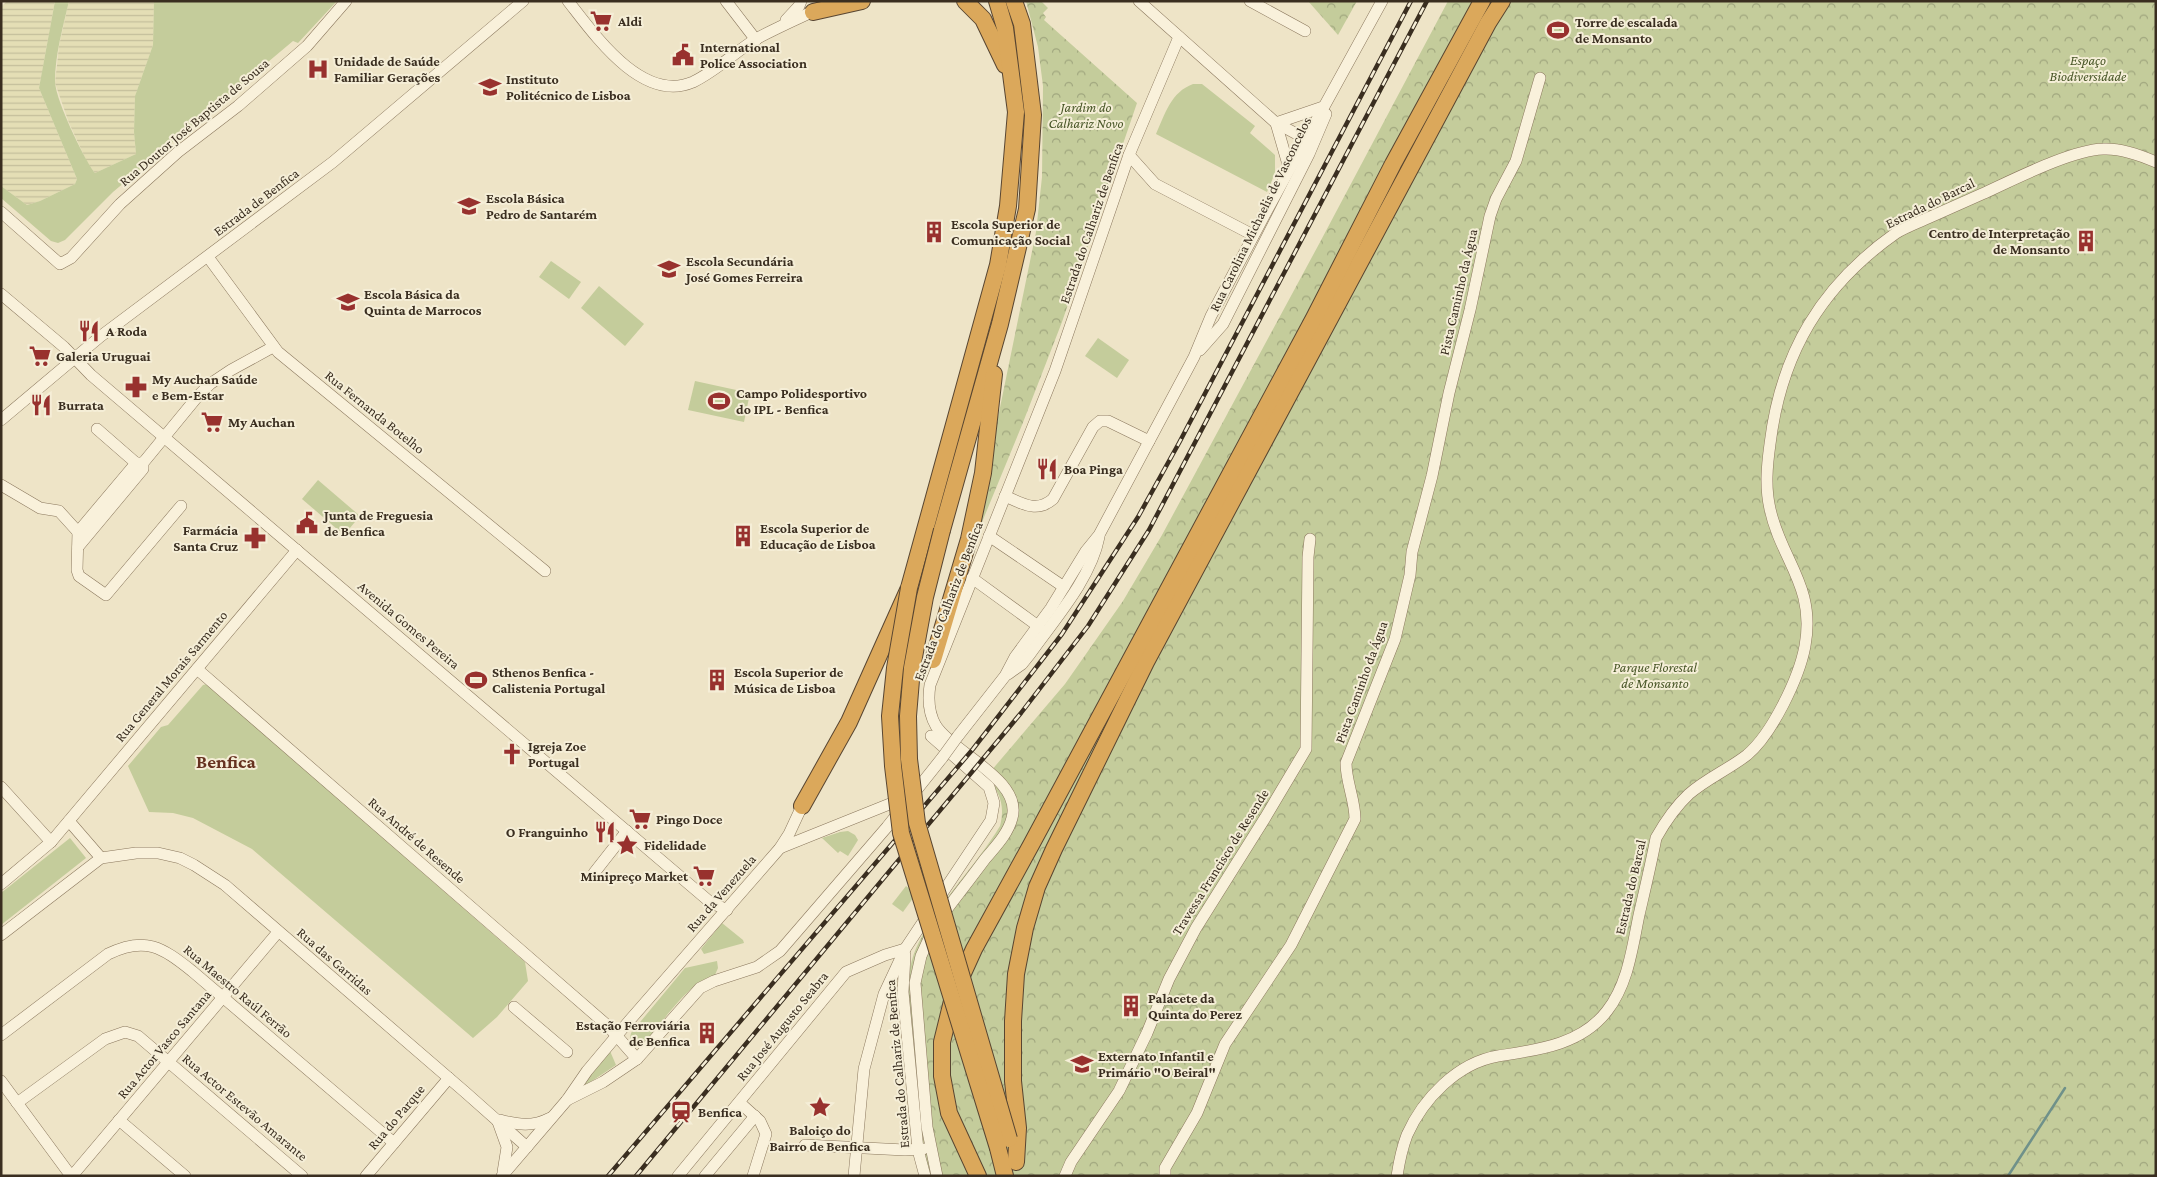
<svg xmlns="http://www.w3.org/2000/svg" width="2157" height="1177" viewBox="0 0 2157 1177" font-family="'Crimson Pro',serif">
  <defs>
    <pattern id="farmland-rules" width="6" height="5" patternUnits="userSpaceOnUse" patternTransform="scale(1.25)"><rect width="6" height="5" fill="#e4deb5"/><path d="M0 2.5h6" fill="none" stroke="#c4bf9b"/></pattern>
    <pattern id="forest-crowns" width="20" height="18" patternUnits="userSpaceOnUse" patternTransform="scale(1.25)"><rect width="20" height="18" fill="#c4cc9b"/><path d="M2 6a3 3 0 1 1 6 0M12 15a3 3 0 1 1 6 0" fill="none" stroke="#a0a67e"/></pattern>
  </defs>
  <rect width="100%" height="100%" fill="#eee4c7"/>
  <g fill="url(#farmland-rules)">
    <path d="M 7,1 L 55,1 L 39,88 L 77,179 L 75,184 L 40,201 L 27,205 L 1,186 L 1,7 Z"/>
    <path d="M 69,1 L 154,1 L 153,45 L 135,96 L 134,132 L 136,154 L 95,173 L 88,164 L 69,123 L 55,83 L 59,46 Z"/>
  </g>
  <g fill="#c4cc9b">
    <path d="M 55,1 L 69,1 C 63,27 55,55 55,81 C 55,99 84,159 95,173 L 136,154 L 134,132 L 135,96 L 153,45 L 154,1 L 337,1 L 298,43 L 293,41 L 113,192 L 65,240 L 58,243 L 51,241 L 1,198 L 1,186 L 27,205 L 40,201 L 75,184 L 77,179 L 39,88 Z"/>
    <path d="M 1193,84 L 1202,84 L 1255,126 L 1250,133 L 1275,155 L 1275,173 L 1267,192 L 1156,134 C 1165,114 1171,92 1193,84 Z"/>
    <path d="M 551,261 L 581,282 L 569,299 L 539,277 Z"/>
    <path d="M 599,286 L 644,324 L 625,346 L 581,308 Z"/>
    <path d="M 1098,338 L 1129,360 L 1117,378 L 1085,356 Z"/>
    <path d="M 695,381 L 750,393 L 744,422 L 688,410 Z"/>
    <path d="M 318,480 L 360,516 L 344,535 L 302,499 Z"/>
    <path d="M 207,684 L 525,962 L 528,981 L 497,1017 L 473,1038 L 252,849 L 193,818 L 173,813 L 149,812 L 128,766 L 161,727 L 168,725 L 203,685 Z"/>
    <path d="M 848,831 L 855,835 L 858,840 L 848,856 L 840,851 L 838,853 L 822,838 L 840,832 Z"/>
    <path d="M 70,838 L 86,858 L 1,925 L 1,893 Z"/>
    <path d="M 906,886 L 916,894 L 903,912 L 892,904 Z"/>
    <path d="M 722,923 L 743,940 L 744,943 L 704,954 L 701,949 Z"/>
    <path d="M 717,961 L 718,968 L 715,975 C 686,985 667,1017 647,1040 L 641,1044 L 633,1043 L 630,1038 L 631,1033 L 685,968 Z"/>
    <path d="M 610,1051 L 616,1065 L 583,1087 L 582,1084 Z"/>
  </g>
  <g fill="url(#forest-crowns)">
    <path d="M 1026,1 L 1041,1 L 1048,8 L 1043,13 L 1046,17 L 1044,20 L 1137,103 L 1062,322 L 1022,425 L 971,549 L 1036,232 L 1042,177 L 1043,86 L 1038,47 Z"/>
    <path d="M 1308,1 L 1357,1 L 1338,35 Z"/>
    <path d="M 1448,1 L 2156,1 L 2156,1176 L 930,1176 C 921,1138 918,1101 914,1062 C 910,1023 900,978 919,942 C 940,900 976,866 1000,826 C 1005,807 1001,791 985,778 L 1065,684 L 1123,601 L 1162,535 L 1319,244 Z"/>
  </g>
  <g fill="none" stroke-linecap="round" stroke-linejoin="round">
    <path stroke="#6f918a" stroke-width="2.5" d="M 2008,1176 L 2065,1088"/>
    <g stroke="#8a775d" stroke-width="12">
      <g id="minor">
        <path d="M 568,1 C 594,34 642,104 693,82 C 716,71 735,52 756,39 C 776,28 797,19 818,9"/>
        <path d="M 726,1 L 756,40"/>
        <path d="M 1139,1 L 1276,123 L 1310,141"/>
        <path d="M 1250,1 L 1305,31"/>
        <path d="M 786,20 L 799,6 L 801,1"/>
        <path d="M 1276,123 L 1323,107"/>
        <path d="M 1276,123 L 1289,168"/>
        <path d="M 1129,155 L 1155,184 L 1253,235"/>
        <path d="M 1,212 L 60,264 L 71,258 L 120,204 L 178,152 L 238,106 L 307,46 L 346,1"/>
        <path d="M 208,257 L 278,352 L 545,571"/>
        <path d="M 1,294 L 64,347 L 91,375 L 710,902 L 727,910"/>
        <path d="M 1200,350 L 1223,324 L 1309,154 L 1326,114"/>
        <path d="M 1,420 L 101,336 L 333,162 L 523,1"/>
        <path d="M 97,429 L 136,463"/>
        <path d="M 143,463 L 136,463 L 78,532 L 77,570 L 79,576 L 106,595 L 181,506"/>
        <path d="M 1,485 L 40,508 L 59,511 L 78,532"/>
        <path d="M 1005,496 C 1023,504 1037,513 1053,499 L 1093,427 L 1100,421 L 1108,421 L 1149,441"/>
        <path d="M 989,536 L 1064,587"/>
        <path d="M 78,547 L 143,469 L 143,463 L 198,396 L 210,384 L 231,370 L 273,347"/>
        <path d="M 972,578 L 1038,626"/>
        <path d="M 197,669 L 608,1026 L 637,1059"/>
        <path d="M 1008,674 L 1022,664 L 1030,654 C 1054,620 1091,579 1099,537"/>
        <path d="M 958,736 L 1005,676 L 1015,657 L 1051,608 L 1086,551 L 1099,535 L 1194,357 L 1211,316 L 1265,214 L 1382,1"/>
        <path d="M 1,787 L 51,842"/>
        <path d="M 69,821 L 101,858"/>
        <path d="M 780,848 L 902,799"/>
        <path d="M 594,873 L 627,831"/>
        <path d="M 1,884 L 51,842 L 297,550"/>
        <path d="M 941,917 C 956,897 971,878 985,859 C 995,847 1008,834 1012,818 C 1023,780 953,753 936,726 C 929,714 928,698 930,685 L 1055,371 L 1129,155 L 1179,37"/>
        <path d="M 933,930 L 921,956 L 915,983 L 927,1127 L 937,1176"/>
        <path d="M 1,935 L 101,858 L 136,853 L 158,853 L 180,858 L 194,865 L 225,885 L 465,1092 L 527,1147"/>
        <path d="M 905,955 L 903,992 L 918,1150 L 925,1176"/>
        <path d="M 514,1007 L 567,1052"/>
        <path d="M 1,1035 L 108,954 C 145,936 162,947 192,971 L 394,1143"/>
        <path d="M 1,1081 L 71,1176"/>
        <path d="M 567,1100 L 603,1082 L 637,1059 L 700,988 L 714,981 L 757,967 L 780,951 L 887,827 L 942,758"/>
        <path d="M 17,1103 L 105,1039 L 125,1032 L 138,1036 L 302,1176"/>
        <path d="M 740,1103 L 760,1121 L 766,1134 L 753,1176"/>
        <path d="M 119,1120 L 185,1176"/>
        <path d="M 500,1120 C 518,1125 533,1127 550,1118"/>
        <path d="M 498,1122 L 507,1147 L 503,1172"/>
        <path d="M 805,1145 L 905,1150 L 923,1149"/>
        <path d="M 72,1176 L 278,932"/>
        <path d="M 366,1176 L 449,1078"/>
        <path d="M 502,1176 L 567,1100 L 587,1071 L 629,1021 L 780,848 L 789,834 L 802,806"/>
        <path d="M 678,1176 L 846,972 L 885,955 L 905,949"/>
        <path d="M 705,1176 L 755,1116"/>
        <path d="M 854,1176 L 864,1069 L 884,994 L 905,949 L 991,820 L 994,803 L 989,787 L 931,736"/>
        <path d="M 1065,1176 L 1071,1162 L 1119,1091 L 1147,1033 L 1169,979 L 1196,928 L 1265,818 L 1306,749 L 1308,557 L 1310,539"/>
        <path d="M 1165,1176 L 1165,1168 L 1197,1113 L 1225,1044 L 1291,945 L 1355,819 C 1355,800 1346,782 1346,763 L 1395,639 L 1410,575 L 1412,552 L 1432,476 L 1449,393 L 1470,310 L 1490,216 L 1496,199 L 1516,161 L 1540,78"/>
        <path d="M 1397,1176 C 1399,1163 1402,1148 1407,1135 C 1423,1099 1457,1063 1498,1056 C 1537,1050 1581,1045 1607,1011 C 1628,984 1632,949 1639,915 C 1645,889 1651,864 1656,838 C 1665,822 1675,807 1689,794 C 1706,779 1729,769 1747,755 C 1772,734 1799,678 1805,646 C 1816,586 1781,560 1770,509 C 1765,487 1767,466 1770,444 C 1781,353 1821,286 1896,233 C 1906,227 1917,223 1928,218 C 1946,210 1964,202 1982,194 C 2013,180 2071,150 2103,149 C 2120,148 2140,155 2156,162"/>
      </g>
    </g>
    <g stroke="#584531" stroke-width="18">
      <g id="highway">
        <path d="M 965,1 L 983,19 L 1005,65"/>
        <path d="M 813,12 L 862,1"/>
        <path d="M 942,530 L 1000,324 L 1027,209 L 1033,115 L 1022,24 L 1014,1"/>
        <path d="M 933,660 L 969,539 L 983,473 L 994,374"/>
        <path d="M 802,806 L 849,722 L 909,588 L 998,265 L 1008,206 L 1016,112 L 1005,28 L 997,1"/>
        <path d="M 998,1148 L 1005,1176"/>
        <path d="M 1016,1162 L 1018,1128 L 1013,1081 L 1013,1021 L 1016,974 L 1025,928 L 1037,887 L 1054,849 L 1146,662 L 1488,23 L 1502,1"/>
        <path d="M 978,1176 L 949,1113 L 942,1076 L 942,1042 L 954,993 L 974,949 L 1031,845 L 1314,318 L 1393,164 L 1482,1"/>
      </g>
    </g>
    <use href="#minor" stroke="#f9f1db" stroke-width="11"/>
    <use href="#highway" stroke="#dba85b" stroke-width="16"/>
    <g stroke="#3a2e20" stroke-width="4.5">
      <g id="rail">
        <path d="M 608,1176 L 973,749 L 1062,634 L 1138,517 L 1179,443 L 1411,1"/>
        <path d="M 636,1176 L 1021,713 L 1088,626 L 1149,530 L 1427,1"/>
      </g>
    </g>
    <use href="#rail" stroke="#f5eed7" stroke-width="2.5" stroke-dasharray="8" stroke-linecap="butt"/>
    <g stroke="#8a775d" stroke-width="12" stroke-linecap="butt">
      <path id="minor-bridge" d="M 942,758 L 958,736"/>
    </g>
    <g stroke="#584531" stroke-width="18" stroke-linecap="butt">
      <g id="highway-bridge">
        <path d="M 942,530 L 925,597 L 912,668 L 908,716 L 909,759 L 917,823 L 1009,1139"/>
        <path d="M 909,588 L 895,668 L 890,716 L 893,766 L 901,833 L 998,1148"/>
      </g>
    </g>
    <use href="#minor-bridge" stroke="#f9f1db" stroke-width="11"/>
    <use href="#highway-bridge" stroke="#dba85b" stroke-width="16"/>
  </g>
  <defs>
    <g id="supermarket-bare" transform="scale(1.725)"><path d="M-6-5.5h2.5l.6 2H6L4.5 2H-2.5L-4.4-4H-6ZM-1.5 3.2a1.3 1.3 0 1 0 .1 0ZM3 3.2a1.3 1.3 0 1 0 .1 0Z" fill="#98312e" stroke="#f5eed7" stroke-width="2.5" paint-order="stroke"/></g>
    <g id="stadium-bare" transform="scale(1.725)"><path d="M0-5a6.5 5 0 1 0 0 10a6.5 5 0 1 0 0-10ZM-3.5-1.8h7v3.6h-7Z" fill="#98312e" stroke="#f5eed7" stroke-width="2.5" paint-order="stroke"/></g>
    <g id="civic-bare" transform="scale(1.725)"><path d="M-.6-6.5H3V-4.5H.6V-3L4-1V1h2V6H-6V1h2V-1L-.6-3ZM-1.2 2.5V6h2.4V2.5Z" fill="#98312e" stroke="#f5eed7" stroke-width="2.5" paint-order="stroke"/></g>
    <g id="hospital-bare" transform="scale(1.725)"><path d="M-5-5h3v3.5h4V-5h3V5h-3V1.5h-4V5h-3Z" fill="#98312e" stroke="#f5eed7" stroke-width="2.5" paint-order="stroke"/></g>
    <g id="university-bare" transform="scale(1.725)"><path d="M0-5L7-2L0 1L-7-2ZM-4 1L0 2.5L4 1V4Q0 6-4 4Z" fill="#98312e" stroke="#f5eed7" stroke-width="2.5" paint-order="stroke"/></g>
    <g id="school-bare" transform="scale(1.725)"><path d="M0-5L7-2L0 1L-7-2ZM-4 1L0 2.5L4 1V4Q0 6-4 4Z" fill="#98312e" stroke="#f5eed7" stroke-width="2.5" paint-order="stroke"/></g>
    <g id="building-bare" transform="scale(1.725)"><path d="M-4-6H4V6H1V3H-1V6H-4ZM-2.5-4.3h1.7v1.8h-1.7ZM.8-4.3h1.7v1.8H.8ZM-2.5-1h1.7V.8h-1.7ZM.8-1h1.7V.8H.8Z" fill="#98312e" stroke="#f5eed7" stroke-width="2.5" paint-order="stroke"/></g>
    <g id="restaurant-bare" transform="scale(1.725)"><path d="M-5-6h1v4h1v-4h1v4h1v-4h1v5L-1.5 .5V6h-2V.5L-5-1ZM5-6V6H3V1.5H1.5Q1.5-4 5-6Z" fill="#98312e" stroke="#f5eed7" stroke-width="2.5" paint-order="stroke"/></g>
    <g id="pharmacy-bare" transform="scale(1.725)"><path d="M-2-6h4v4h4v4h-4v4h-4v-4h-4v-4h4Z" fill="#98312e" stroke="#f5eed7" stroke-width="2.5" paint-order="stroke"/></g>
    <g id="church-bare" transform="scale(1.725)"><path d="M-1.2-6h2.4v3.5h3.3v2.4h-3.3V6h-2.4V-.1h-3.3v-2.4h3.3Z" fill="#98312e" stroke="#f5eed7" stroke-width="2.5" paint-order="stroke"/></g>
    <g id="sight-bare" transform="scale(1.725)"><path d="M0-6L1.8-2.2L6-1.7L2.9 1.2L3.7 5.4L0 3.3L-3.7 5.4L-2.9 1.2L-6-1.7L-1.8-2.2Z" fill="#98312e" stroke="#f5eed7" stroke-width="2.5" paint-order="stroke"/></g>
    <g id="station-bare" transform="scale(1.725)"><path d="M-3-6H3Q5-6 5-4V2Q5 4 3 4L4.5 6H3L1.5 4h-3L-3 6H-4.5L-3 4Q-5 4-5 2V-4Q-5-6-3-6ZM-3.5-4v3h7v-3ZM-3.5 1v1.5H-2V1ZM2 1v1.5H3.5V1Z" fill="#98312e" stroke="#f5eed7" stroke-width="2.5" paint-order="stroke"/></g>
  </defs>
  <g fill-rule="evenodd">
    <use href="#supermarket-bare" x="601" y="21"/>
    <use href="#stadium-bare" x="1558" y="30"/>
    <use href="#civic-bare" x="683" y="55"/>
    <use href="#hospital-bare" x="318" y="69"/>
    <use href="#university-bare" x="490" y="87"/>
    <use href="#school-bare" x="469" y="206"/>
    <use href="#building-bare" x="934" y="232"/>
    <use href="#building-bare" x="2086" y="241"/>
    <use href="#school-bare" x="669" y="269"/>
    <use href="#school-bare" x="348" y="302"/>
    <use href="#restaurant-bare" x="89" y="331"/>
    <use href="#supermarket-bare" x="40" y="356"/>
    <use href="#pharmacy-bare" x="136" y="387"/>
    <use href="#stadium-bare" x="719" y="401"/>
    <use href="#restaurant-bare" x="41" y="405"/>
    <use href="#supermarket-bare" x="212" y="422"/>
    <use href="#restaurant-bare" x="1047" y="469"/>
    <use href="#civic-bare" x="307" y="523"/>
    <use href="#building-bare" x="743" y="536"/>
    <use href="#pharmacy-bare" x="255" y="538"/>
    <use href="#stadium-bare" x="476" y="680"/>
    <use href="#building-bare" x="717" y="680"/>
    <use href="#church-bare" x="512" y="754"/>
    <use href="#supermarket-bare" x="640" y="819"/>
    <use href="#restaurant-bare" x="605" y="832"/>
    <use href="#sight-bare" x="627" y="845"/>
    <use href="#supermarket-bare" x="704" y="876"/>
    <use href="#building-bare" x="1131" y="1006"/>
    <use href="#building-bare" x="707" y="1033"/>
    <use href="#school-bare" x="1082" y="1064"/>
    <use href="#sight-bare" x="820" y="1107"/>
    <use href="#station-bare" x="681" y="1112"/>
  </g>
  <g text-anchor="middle" stroke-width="4" stroke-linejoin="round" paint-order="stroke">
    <g font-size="14" font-weight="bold" fill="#3a2e20" stroke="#f5eed7" text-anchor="start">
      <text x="618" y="26">Aldi</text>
      <text x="1575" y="27">Torre de escalada<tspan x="1575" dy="16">de Monsanto</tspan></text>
      <text x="700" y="52">International<tspan x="700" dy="16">Police Association</tspan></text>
      <text x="334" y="66">Unidade de Saúde<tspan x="334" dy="16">Familiar Gerações</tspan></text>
      <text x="506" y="84">Instituto<tspan x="506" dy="16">Politécnico de Lisboa</tspan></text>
      <text x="486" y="203">Escola Básica<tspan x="486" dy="16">Pedro de Santarém</tspan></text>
      <text x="951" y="229">Escola Superior de<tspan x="951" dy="16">Comunicação Social</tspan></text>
      <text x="2070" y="238" text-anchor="end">Centro de Interpretação<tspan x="2070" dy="16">de Monsanto</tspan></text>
      <text x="686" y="266">Escola Secundária<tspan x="686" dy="16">José Gomes Ferreira</tspan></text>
      <text x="364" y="299">Escola Básica da<tspan x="364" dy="16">Quinta de Marrocos</tspan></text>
      <text x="106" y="336">A Roda</text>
      <text x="56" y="361">Galeria Uruguai</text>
      <text x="152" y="384">My Auchan Saúde<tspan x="152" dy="16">e Bem-Estar</tspan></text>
      <text x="736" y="398">Campo Polidesportivo<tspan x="736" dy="16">do IPL - Benfica</tspan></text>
      <text x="58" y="410">Burrata</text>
      <text x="228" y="427">My Auchan</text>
      <text x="1064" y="474">Boa Pinga</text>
      <text x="324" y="520">Junta de Freguesia<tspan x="324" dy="16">de Benfica</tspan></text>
      <text x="760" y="533">Escola Superior de<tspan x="760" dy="16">Educação de Lisboa</tspan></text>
      <text x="238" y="535" text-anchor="end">Farmácia<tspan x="238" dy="16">Santa Cruz</tspan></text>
      <text x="492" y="677">Sthenos Benfica -<tspan x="492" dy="16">Calistenia Portugal</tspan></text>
      <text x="734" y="677">Escola Superior de<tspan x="734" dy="16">Música de Lisboa</tspan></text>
      <text x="528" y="751">Igreja Zoe<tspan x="528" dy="16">Portugal</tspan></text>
      <text x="656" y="824">Pingo Doce</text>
      <text x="588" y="837" text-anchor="end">O Franguinho</text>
      <text x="644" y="850">Fidelidade</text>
      <text x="688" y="881" text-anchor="end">Minipreço Market</text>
      <text x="1148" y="1003">Palacete da<tspan x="1148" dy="16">Quinta do Perez</tspan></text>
      <text x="690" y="1030" text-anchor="end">Estação Ferroviária<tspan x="690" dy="16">de Benfica</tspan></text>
      <text x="1098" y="1061">Externato Infantil e<tspan x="1098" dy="16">Primário "O Beiral"</tspan></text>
      <text x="698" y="1117">Benfica</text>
      <text x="820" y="1135" text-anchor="middle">Baloiço do<tspan x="820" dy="16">Bairro de Benfica</tspan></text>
    </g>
    <g font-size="14" font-style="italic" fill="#485627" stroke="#f5eed7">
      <text x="2088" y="65">Espaço<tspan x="2088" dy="16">Biodiversidade</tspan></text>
      <text x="1086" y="112">Jardim do<tspan x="1086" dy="16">Calhariz Novo</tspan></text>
      <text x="1655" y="672">Parque Florestal<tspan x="1655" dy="16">de Monsanto</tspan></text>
    </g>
    <g font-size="14" fill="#3a2e20" stroke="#f5eed7">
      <text transform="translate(194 122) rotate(-40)" y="5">Rua Doutor José Baptista de Sousa</text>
      <text transform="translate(256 202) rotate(-37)" y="5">Estrada de Benfica</text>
      <text transform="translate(1930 203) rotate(-26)" y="5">Estrada do Barcal</text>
      <text transform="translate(1260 214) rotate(-64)" y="5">Rua Carolina Michaelis de Vasconcelos</text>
      <text transform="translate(1091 223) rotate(-71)" y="5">Estrada do Calhariz de Benfica</text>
      <text transform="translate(1458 292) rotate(-77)" y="5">Pista Caminho da Água</text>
      <text transform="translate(375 412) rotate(39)" y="5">Rua Fernanda Botelho</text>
      <text transform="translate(948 601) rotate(-69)" y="5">Estrada do Calhariz de Benfica</text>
      <text transform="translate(409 625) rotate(40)" y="5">Avenida Gomes Pereira</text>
      <text transform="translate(171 676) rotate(-50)" y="5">Rua General Morais Sarmento</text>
      <text transform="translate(1361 682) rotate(-70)" y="5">Pista Caminho da Água</text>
      <text transform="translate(417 840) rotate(41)" y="5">Rua André de Resende</text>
      <text transform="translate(1220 862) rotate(-58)" y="5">Travessa Francisco de Resende</text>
      <text transform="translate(1630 887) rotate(-77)" y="5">Estrada do Barcal</text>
      <text transform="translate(721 893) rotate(-49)" y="5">Rua da Venezuela</text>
      <text transform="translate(335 961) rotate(41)" y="5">Rua das Garridas</text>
      <text transform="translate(238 991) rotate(40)" y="5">Rua Maestro Raúl Ferrão</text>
      <text transform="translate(782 1026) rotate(-51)" y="5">Rua José Augusto Seabra</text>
      <text transform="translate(164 1044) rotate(-50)" y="5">Rua Actor Vasco Santana</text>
      <text transform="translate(897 1064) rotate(-95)" y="5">Estrada do Calhariz de Benfica</text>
      <text transform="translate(245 1107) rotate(40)" y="5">Rua Actor Estevão Amarante</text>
      <text transform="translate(396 1117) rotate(-50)" y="5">Rua do Parque</text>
    </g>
    <g font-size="19" font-weight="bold" fill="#663220" stroke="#f5eed7">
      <text x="226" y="768">Benfica</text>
    </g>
  </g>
  <rect width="2157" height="1177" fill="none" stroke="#3a2e20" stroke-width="5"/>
</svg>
